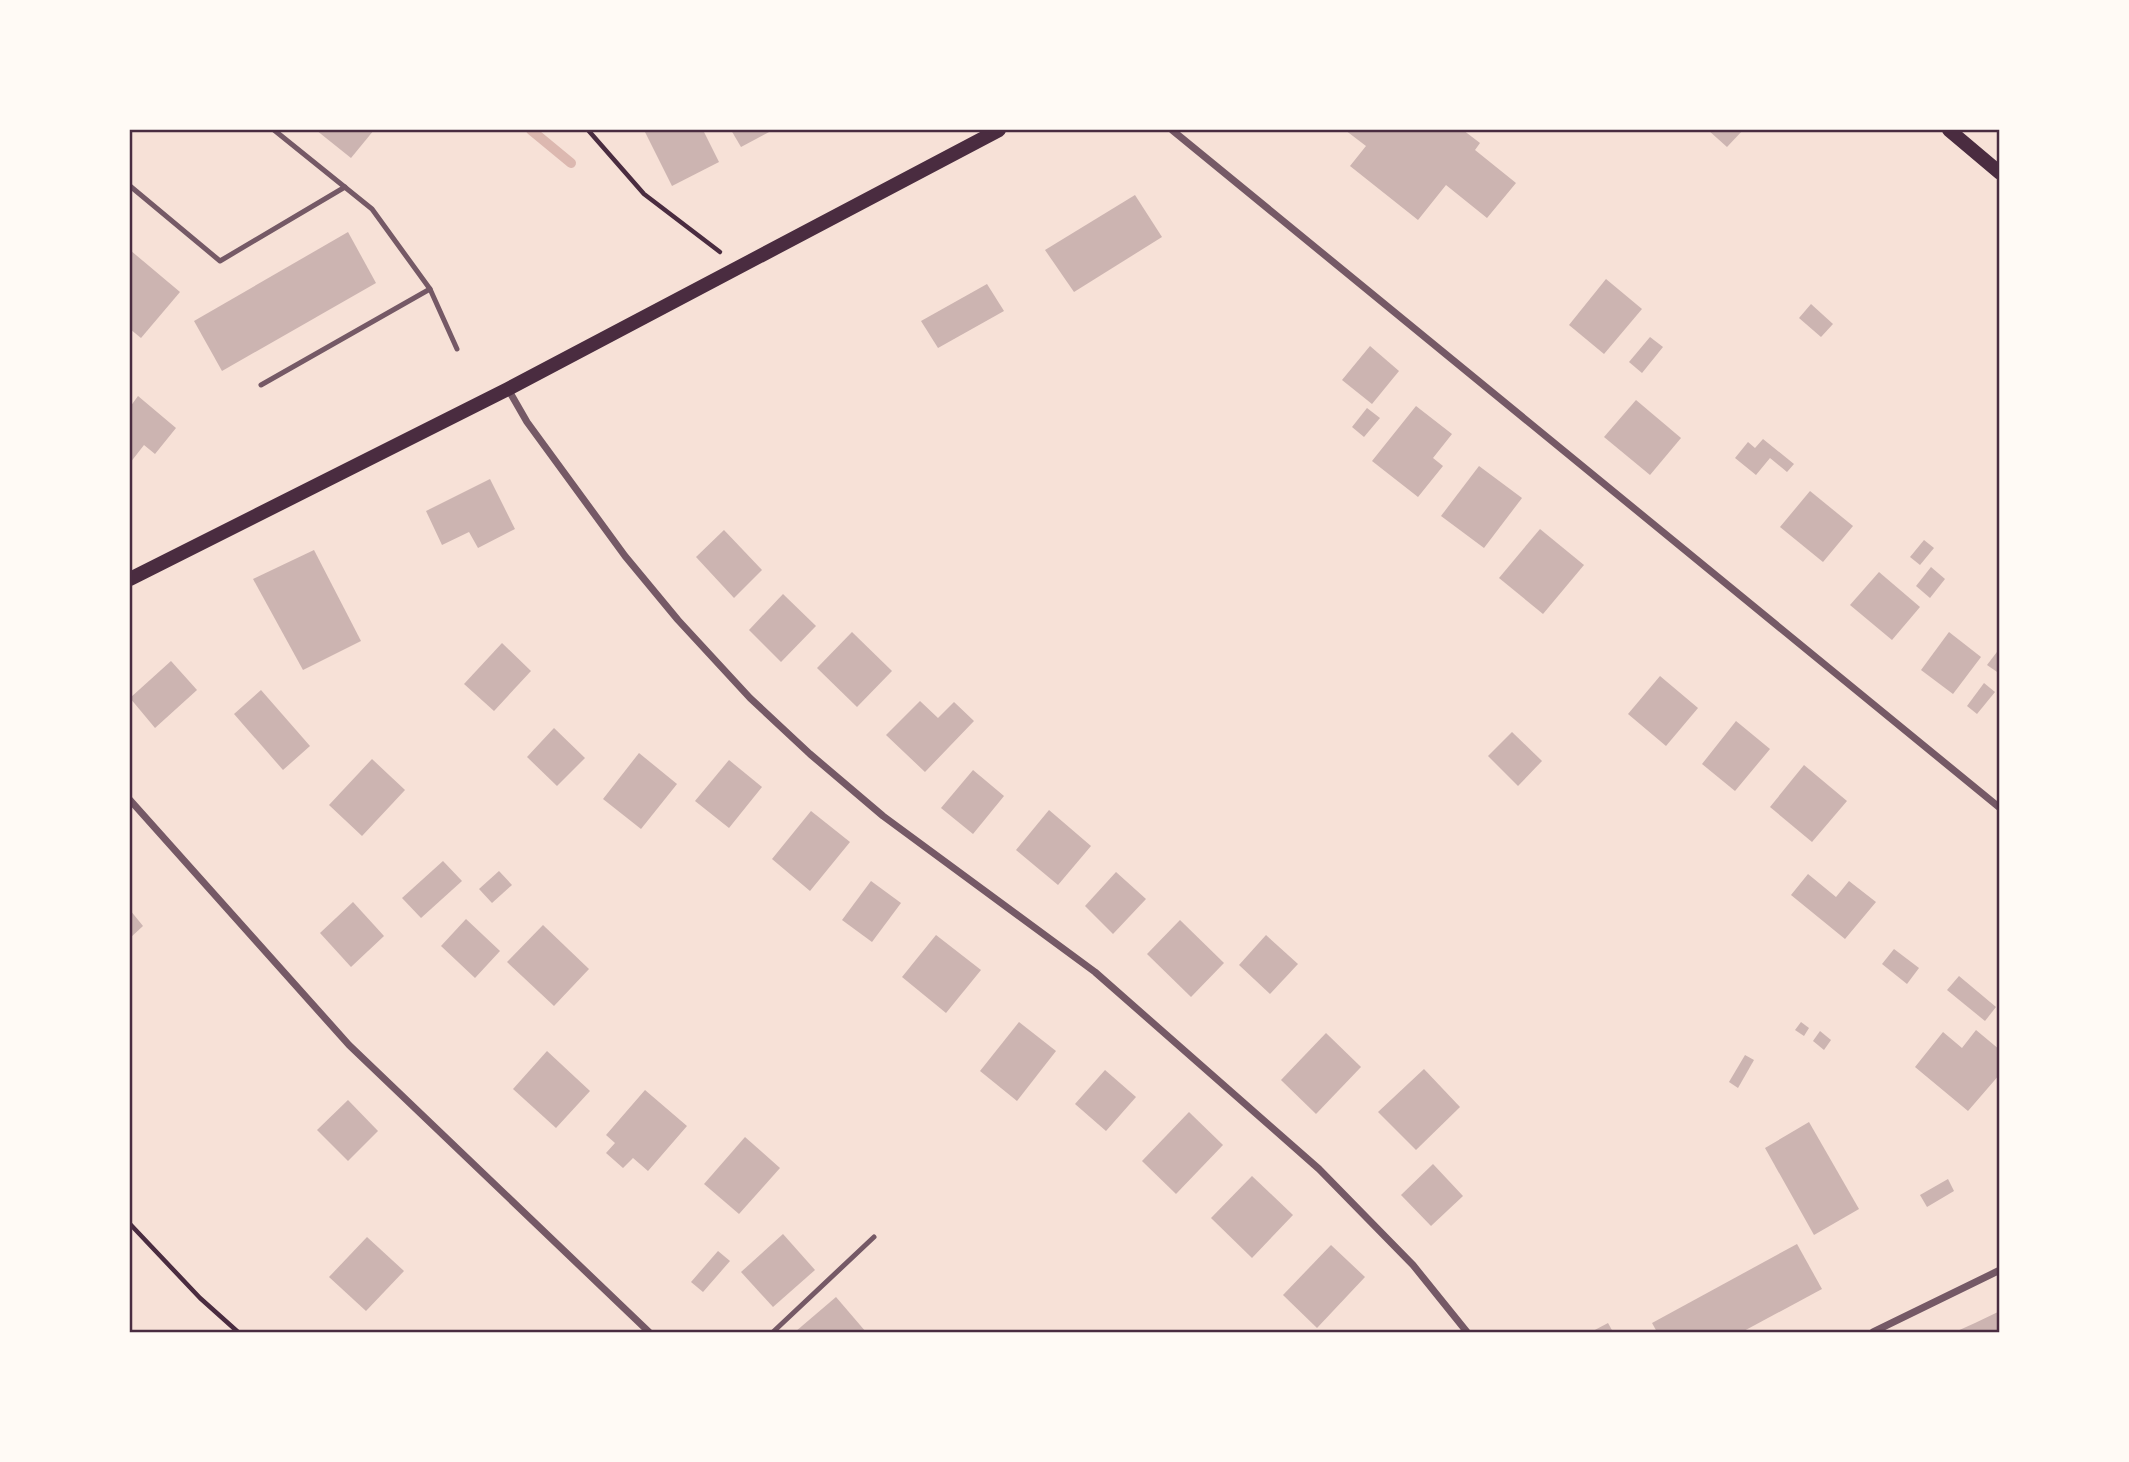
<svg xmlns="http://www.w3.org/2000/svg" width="2129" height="1462" viewBox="0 0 2129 1462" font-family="'Nunito Sans',sans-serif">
  <rect width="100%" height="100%" fill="#f7e1d7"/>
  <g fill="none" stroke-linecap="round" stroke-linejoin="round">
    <path stroke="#dcb8b0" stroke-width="10" d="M 531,130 L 571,163"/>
  </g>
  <g fill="#ccb4b1">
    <path d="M 316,130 L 374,130 L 351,158 Z"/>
    <path d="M 644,130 L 703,130 L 719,162 L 672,186 Z"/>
    <path d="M 731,130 L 773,130 L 741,147 Z"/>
    <path d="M 1345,130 L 1463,130 L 1480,143 L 1475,150 L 1516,183 L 1487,218 L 1446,185 L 1418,220 L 1350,166 L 1366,146 Z"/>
    <path d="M 1708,130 L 1743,130 L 1727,147 Z"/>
    <path d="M 1135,195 L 1162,237 L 1074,292 L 1045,250 Z"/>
    <path d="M 348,232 L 376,283 L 222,371 L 194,321 Z"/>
    <path d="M 130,250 L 180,292 L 141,338 L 130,329 Z"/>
    <path d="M 1606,279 L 1642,309 L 1604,354 L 1569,325 Z"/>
    <path d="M 987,284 L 1004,311 L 938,348 L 921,321 Z"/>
    <path d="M 1811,304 L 1833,324 L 1821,337 L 1799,318 Z"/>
    <path d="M 1650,337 L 1663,347 L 1642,373 L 1629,362 Z"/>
    <path d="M 1370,346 L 1399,371 L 1372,404 L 1342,380 Z"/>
    <path d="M 138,396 L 176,428 L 155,454 L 144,445 L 130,463 L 130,407 Z"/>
    <path d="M 1636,400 L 1681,438 L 1650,475 L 1604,437 Z"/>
    <path d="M 1416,406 L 1452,434 L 1433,458 L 1443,466 L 1418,497 L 1372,461 Z"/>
    <path d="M 1367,408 L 1380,418 L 1364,437 L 1352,427 Z"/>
    <path d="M 1763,439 L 1794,464 L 1787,472 L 1770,458 L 1756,475 L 1735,458 L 1748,442 L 1755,448 Z"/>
    <path d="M 1479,466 L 1522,498 L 1484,548 L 1441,516 Z"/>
    <path d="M 490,479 L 515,529 L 478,548 L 469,532 L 442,545 L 426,511 Z"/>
    <path d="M 1810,491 L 1853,526 L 1823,562 L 1780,527 Z"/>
    <path d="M 1540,529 L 1584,565 L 1543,614 L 1499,578 Z"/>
    <path d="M 724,530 L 762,570 L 734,598 L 696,557 Z"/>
    <path d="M 1924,540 L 1934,548 L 1920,565 L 1910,557 Z"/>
    <path d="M 314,550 L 361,641 L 303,670 L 253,579 Z"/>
    <path d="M 1931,567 L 1945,579 L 1930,598 L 1916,586 Z"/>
    <path d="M 1879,572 L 1920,607 L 1892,640 L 1850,605 Z"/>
    <path d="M 783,594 L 816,626 L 781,662 L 749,630 Z"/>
    <path d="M 852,632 L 892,671 L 857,707 L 817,668 Z"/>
    <path d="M 1949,632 L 1981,657 L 1953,694 L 1921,670 Z"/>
    <path d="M 502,643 L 531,671 L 494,711 L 464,684 Z"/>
    <path d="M 2000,648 L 2000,674 L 1987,665 Z"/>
    <path d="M 171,661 L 197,690 L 155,728 L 130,698 Z"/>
    <path d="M 1660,676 L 1698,708 L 1666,746 L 1628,714 Z"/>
    <path d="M 1984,683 L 1995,692 L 1977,714 L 1967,706 Z"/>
    <path d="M 261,690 L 310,746 L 283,770 L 234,714 Z"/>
    <path d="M 920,701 L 938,718 L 954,702 L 974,721 L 925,772 L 886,735 Z"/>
    <path d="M 1736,721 L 1770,749 L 1735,791 L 1702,764 Z"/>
    <path d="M 554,728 L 585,758 L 557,786 L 527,757 Z"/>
    <path d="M 1512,732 L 1542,761 L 1518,786 L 1488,756 Z"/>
    <path d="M 639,753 L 677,784 L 641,829 L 603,799 Z"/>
    <path d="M 372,759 L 405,790 L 362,836 L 329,805 Z"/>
    <path d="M 729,760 L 762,787 L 729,828 L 695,801 Z"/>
    <path d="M 1804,765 L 1847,801 L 1812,842 L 1770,807 Z"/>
    <path d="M 973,770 L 1004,796 L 973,834 L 941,808 Z"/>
    <path d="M 1049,810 L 1091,846 L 1058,885 L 1016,850 Z"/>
    <path d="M 811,811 L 850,842 L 810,891 L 772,859 Z"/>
    <path d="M 443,861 L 462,881 L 421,918 L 402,898 Z"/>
    <path d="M 499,871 L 512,885 L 492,903 L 479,889 Z"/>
    <path d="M 1116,872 L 1146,899 L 1113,934 L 1085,906 Z"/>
    <path d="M 1808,874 L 1836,897 L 1849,881 L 1876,902 L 1845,939 L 1791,895 Z"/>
    <path d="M 871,881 L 901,903 L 872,942 L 842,920 Z"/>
    <path d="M 353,902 L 384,936 L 351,967 L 320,933 Z"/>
    <path d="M 130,910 L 143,926 L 130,938 Z"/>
    <path d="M 466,919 L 500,951 L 475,978 L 441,946 Z"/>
    <path d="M 1180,920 L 1224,963 L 1191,997 L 1147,954 Z"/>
    <path d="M 543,925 L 589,969 L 554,1006 L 507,962 Z"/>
    <path d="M 936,935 L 981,970 L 946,1013 L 902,977 Z"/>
    <path d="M 1266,935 L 1298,964 L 1270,994 L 1239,965 Z"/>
    <path d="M 1894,949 L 1919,968 L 1907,984 L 1882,964 Z"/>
    <path d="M 1959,976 L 1996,1007 L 1985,1021 L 1947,990 Z"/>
    <path d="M 1019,1022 L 1056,1051 L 1017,1101 L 980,1071 Z"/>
    <path d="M 1801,1022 L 1809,1028 L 1804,1036 L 1795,1030 Z"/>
    <path d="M 1976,1030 L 2000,1050 L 2000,1074 L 1968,1111 L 1915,1067 L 1943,1032 L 1962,1048 Z"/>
    <path d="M 1820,1031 L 1831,1040 L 1824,1050 L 1813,1041 Z"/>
    <path d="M 1326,1033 L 1361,1067 L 1316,1114 L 1281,1080 Z"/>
    <path d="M 547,1051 L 590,1091 L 556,1128 L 513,1089 Z"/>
    <path d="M 1745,1055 L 1754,1060 L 1738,1088 L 1729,1082 Z"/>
    <path d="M 1424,1069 L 1460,1107 L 1416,1150 L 1378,1112 Z"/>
    <path d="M 1105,1070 L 1136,1097 L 1106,1131 L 1075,1104 Z"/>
    <path d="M 645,1090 L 687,1126 L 648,1171 L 633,1158 L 623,1168 L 606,1153 L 615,1143 L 606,1135 Z"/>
    <path d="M 348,1100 L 378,1131 L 348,1161 L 317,1130 Z"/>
    <path d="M 1189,1112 L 1223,1145 L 1176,1194 L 1142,1161 Z"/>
    <path d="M 1809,1122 L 1859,1209 L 1814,1235 L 1765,1148 Z"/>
    <path d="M 745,1137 L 780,1168 L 739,1214 L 704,1184 Z"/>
    <path d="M 1433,1164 L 1463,1196 L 1431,1226 L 1401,1195 Z"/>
    <path d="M 1252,1176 L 1293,1215 L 1252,1258 L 1211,1218 Z"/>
    <path d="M 1948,1179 L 1954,1191 L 1927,1207 L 1920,1195 Z"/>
    <path d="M 783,1234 L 815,1270 L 773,1307 L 741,1272 Z"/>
    <path d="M 367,1237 L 404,1271 L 366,1311 L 329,1277 Z"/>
    <path d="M 1797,1244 L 1822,1289 L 1742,1332 L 1657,1332 L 1652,1323 Z"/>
    <path d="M 1331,1245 L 1365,1277 L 1317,1328 L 1283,1295 Z"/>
    <path d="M 718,1251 L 730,1261 L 703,1292 L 691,1282 Z"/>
    <path d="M 836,1297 L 866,1332 L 795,1332 Z"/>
    <path d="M 2000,1311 L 2000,1332 L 1955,1332 L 1975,1323 Z"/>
    <path d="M 1608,1323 L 1613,1332 L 1591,1332 Z"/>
  </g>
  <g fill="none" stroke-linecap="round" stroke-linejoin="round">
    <g stroke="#4a2c40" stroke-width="4.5">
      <path d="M 588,130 L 644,194 L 720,252"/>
      <path d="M 130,1224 L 200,1298 L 238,1332"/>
    </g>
    <g stroke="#755966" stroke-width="5">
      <path d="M 274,130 L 372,209 L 430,289 L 457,349"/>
      <path d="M 130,186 L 220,261 L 345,187"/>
      <path d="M 261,385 L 430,289"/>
      <path d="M 773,1332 L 874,1237"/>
    </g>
    <g stroke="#755966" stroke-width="7">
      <path d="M 1172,130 L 2000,808"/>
      <path d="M 508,389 L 527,422 L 625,556 L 678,620 L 750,698 L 810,754 L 883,816 L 1095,972 L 1319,1169 L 1413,1265 L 1467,1332"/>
      <path d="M 130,800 L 349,1045 L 649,1332"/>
      <path d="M 1873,1332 L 2000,1270"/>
    </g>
    <g stroke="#4a2c40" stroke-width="14">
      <path d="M 1949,130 L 2000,173"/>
      <path d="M 130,579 L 508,389 L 999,130"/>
    </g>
  </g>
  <rect width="2129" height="1462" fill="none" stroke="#fffaf5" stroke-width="262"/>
  <rect x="131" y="131" width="1867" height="1200" fill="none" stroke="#4a2c40" stroke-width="2.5"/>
</svg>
